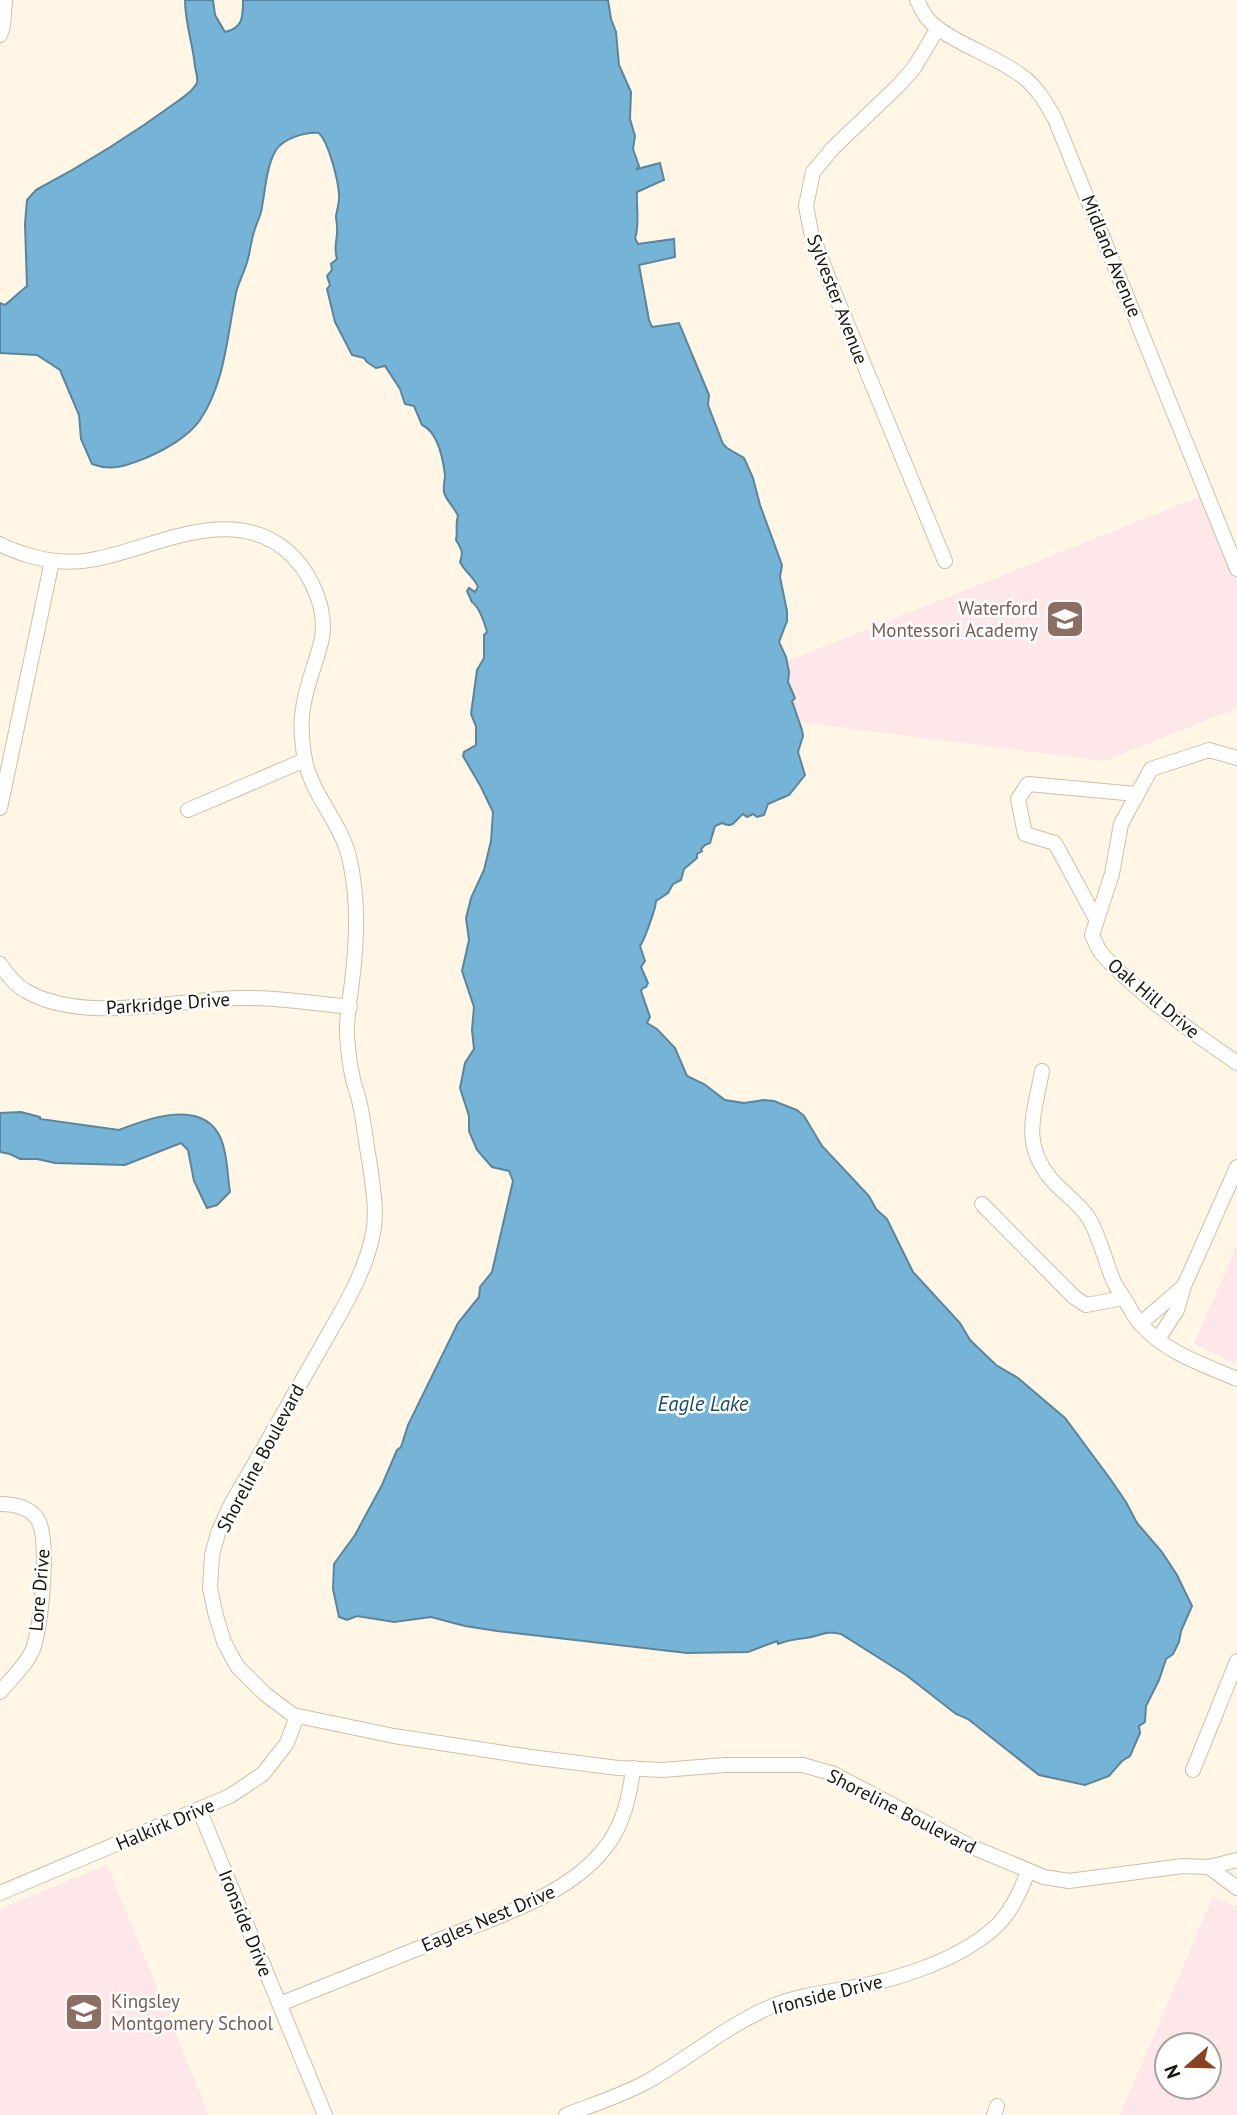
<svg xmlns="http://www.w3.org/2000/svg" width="1237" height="2115" viewBox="0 0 1237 2115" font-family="'PT Sans',sans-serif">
  <rect width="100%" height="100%" fill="#fff6e6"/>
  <g fill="#fde7e9" fill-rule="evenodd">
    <path d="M 1237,1245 L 1237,1364 L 1194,1344 Z"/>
    <path d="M 1213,1897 L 1237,1907 L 1237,2115 L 1120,2115 ZM 1209,2045 L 1209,2087 L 1167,2087 L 1167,2045 Z"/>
  </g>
  <g fill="#fde7e8">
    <path d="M 1204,495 L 1237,577 L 1237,708 L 1104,761 L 799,722 L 793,705 L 792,701 L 795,698 L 788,682 L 788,661 Z"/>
    <path d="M 107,1865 L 209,2115 L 0,2115 L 0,1909 Z"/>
  </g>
  <g fill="#76b4d7" stroke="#5a859a" stroke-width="2">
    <path d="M 185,0 L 213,0 L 215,15 L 225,32 C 243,28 243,17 243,0 L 608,0 L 611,19 L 616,32 L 619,65 L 631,92 L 630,119 L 635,136 L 633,149 L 639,166 L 637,169 L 660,163 L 664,180 L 637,192 C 636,206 640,226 635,238 L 638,244 L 674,239 L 675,257 L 639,265 L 649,320 L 652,327 L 679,323 L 709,395 L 708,405 L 723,444 L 727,448 L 744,458 L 753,478 L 760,505 L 782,565 L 780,577 L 787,611 L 787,621 L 779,642 L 786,657 L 789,672 L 788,682 L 795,698 L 792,701 L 802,730 L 803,736 L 798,752 L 805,775 L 789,795 L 768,804 L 764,815 L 757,817 L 753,814 L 747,817 L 743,814 C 735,820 734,829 722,823 L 715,826 L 710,843 L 705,845 L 701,849 L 702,851 L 697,854 L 697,858 L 684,869 L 681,880 L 673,884 L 668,893 L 656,901 C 656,908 644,941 640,946 L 645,961 L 641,967 L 648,983 L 646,987 L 643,988 L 641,991 L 650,1017 L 647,1023 L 657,1029 L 675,1048 L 687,1076 L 704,1084 L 725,1100 L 744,1103 L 764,1100 L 774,1101 L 797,1110 L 804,1116 L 822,1146 L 869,1196 L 876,1209 L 887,1219 L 913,1272 L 960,1323 L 970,1340 L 996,1365 L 1018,1378 L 1065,1418 L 1111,1480 L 1126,1502 L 1137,1523 L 1162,1552 L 1177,1575 L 1192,1606 L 1181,1631 L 1179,1642 L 1173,1654 L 1166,1659 L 1159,1680 L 1146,1706 L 1145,1722 L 1139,1726 L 1140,1733 L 1130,1756 L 1122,1761 L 1109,1776 L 1085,1785 L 1039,1775 L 968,1719 L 956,1714 L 906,1675 L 841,1634 C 825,1630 821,1636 806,1638 C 796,1639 788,1640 778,1644 L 777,1641 L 748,1652 L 687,1653 L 497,1631 L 465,1626 L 431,1617 L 394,1622 L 357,1616 L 347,1620 L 339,1617 L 333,1589 L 334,1564 L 355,1535 L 382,1485 L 397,1450 L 401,1447 L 408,1425 L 458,1323 L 479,1297 L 480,1287 L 492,1272 L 513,1181 L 509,1171 L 492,1167 L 477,1150 L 469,1131 L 469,1116 L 460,1088 L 465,1063 L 474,1049 L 472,1030 L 474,1007 L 462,971 L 469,940 L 466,918 L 471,898 L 484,870 L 491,841 L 493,812 L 481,787 L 463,756 L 464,752 L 476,745 L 476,726 L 471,714 L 477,670 L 484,658 L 484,635 L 487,632 C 484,621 480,608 472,602 L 467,591 L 469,588 L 475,592 L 478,587 C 474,577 465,572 460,562 C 464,551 461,549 456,540 C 458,532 455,524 458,516 C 454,506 446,501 444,492 C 443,486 445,481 445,475 C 443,459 438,432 422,425 L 414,406 L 405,404 L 400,389 L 385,366 L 376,368 L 367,362 L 364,358 L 352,355 L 335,322 L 327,289 L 330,285 L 327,276 L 332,270 L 331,264 L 337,259 C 333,245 338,240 337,227 C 337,220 336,223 336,216 C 337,209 340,202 339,194 C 338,180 329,143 319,133 C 305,132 284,138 276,150 C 266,166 265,194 261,212 C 259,219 256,225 254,232 C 250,244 250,257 245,268 C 242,277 238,284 236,293 C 227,336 225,383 200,420 C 189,436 165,450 148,457 C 128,465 113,472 92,464 L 81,439 L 79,415 L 60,370 L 37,355 L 0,353 L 0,303 L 5,305 L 27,286 L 25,224 L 27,200 L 36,190 C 85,164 133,134 178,101 C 186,95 192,92 197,83 C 198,76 196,73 195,67 C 193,43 185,24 185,0 Z"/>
    <path d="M 21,1112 L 40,1117 L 40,1119 L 119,1130 C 149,1118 204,1098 221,1139 C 228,1156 227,1174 230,1192 L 217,1205 L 207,1208 L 194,1181 L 188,1150 L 181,1143 L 125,1165 L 55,1163 L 37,1159 L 20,1159 L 10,1154 L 0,1152 L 0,1113 Z"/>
  </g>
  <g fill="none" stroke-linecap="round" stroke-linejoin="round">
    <g stroke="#cec0a5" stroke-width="16">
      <g id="minor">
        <path d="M 917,0 C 921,9 928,21 936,27 C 961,46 995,56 1022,76 C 1037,87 1046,103 1055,119 L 1237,569"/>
        <path d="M 938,28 L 914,68 L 898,86 L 833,148 L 813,172 L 806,206 L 811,232 L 832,287 L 945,561"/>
        <path d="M 0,35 L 3,26 L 5,0"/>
        <path d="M 0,544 C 8,549 16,551 24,554 C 48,562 72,564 96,559 C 156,547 230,504 286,550 C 310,570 327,607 322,638 C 317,662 306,684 303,709 C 300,724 302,740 304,755 C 310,794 340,820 349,857 C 359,899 357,940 352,982 C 350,999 346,1018 347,1035 C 348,1048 349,1062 352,1074 C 353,1083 357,1091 359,1100 C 364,1121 366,1144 370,1165 C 373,1189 378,1214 372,1238 C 363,1278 339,1315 319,1351 C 289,1403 260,1455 230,1506 L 218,1533 L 212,1555 L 210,1588 L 216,1616 L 224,1642 L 237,1666 L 265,1694 L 293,1715 L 394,1736 L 531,1757 L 618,1768 L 662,1770 L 725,1765 L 803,1765 L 834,1774 L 970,1846 L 1044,1877 L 1069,1881 L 1183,1866 L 1209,1867"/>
        <path d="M 1237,758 L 1209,750 L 1151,769 L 1121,824 L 1112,874 L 1092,935 C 1095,941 1097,948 1102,954 C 1137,993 1193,1033 1237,1063"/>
        <path d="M 0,808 L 52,561"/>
        <path d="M 188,810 L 305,760"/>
        <path d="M 1096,919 L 1055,843 L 1025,834 L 1018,799 L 1028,784 L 1136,794"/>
        <path d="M 0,964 C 7,974 15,985 26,991 C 83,1024 174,1000 237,998 C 275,997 312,1003 350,1007"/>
        <path d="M 1042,1071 C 1035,1112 1020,1142 1051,1179 C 1062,1192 1078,1202 1088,1217 C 1100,1236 1105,1262 1114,1282 C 1117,1289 1122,1294 1125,1300 C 1130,1308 1134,1317 1140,1323 C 1164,1352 1204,1365 1237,1379"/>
        <path d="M 982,1204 L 1074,1297 L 1086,1305 L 1124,1298"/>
        <path d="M 1140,1324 L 1184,1286"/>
        <path d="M 1158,1339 L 1177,1310 L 1184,1286 L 1237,1167"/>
        <path d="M 0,1504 C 14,1504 30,1507 38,1520 C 50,1542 41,1625 33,1649 C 27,1664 11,1679 0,1692"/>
        <path d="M 1193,1770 L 1237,1661"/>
        <path d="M 199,1809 L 325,2115"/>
        <path d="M 1237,1860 L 1209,1867 L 1237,1888"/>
        <path d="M 0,1893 L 230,1796 L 263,1774 L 287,1743 L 297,1716"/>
        <path d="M 280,2004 C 333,1983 386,1961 439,1940 C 494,1917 567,1897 605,1848 C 623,1826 630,1796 633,1768"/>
        <path d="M 566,2115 C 594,2104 624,2095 650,2080 C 690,2057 725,2027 768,2008 C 794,1996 822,1993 850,1988 C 896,1980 956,1961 992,1930 C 1010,1915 1020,1892 1028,1872"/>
        <path d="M 994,2115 L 997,2106"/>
      </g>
    </g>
    <use href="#minor" stroke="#fff" stroke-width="14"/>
  </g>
  <defs>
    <g id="school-square" transform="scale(2.0125)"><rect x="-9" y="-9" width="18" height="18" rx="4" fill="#8d6e63" stroke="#fff"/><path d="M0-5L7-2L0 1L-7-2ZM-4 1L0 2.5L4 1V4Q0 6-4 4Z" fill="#fff"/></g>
  </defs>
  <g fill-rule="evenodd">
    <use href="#school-square" x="1065" y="619"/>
    <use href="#school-square" x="84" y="2012"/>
  </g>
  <g text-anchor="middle" stroke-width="5" stroke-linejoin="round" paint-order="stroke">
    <g font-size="19" fill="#1a160c" stroke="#fff">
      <text transform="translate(1112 256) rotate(68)" y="7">Midland Avenue</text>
      <text transform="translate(838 299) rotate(69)" y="7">Sylvester Avenue</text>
      <text transform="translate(1154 998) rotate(40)" y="7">Oak Hill Drive</text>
      <text transform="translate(168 1003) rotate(-4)" y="7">Parkridge Drive</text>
      <text transform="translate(260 1458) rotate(-62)" y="7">Shoreline Boulevard</text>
      <text transform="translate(39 1590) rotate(-85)" y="7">Lore Drive</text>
      <text transform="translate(902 1811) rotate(27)" y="7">Shoreline Boulevard</text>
      <text transform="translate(165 1824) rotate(-23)" y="7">Halkirk Drive</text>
      <text transform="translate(488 1918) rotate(-23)" y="7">Eagles Nest Drive</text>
      <text transform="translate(246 1923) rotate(68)" y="7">Ironside Drive</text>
      <text transform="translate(827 1994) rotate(-14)" y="7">Ironside Drive</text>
    </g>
    <g font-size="19" fill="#785e54" stroke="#fff" text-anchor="end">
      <text x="1038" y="615">Waterford<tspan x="1038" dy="22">Montessori Academy</tspan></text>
      <text x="111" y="2008" text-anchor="start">Kingsley<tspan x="111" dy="22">Montgomery School</tspan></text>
    </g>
    <g font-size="21" font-style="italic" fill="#1a4b64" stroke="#fff">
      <text x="703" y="1411">Eagle Lake</text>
    </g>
  </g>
  <g transform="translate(1188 2066) rotate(250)"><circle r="33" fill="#ffffff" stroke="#a3a29e" stroke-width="2"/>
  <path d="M0-5L12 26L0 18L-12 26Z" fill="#8a4223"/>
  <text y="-10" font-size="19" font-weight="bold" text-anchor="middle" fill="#1a160c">N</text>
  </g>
</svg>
